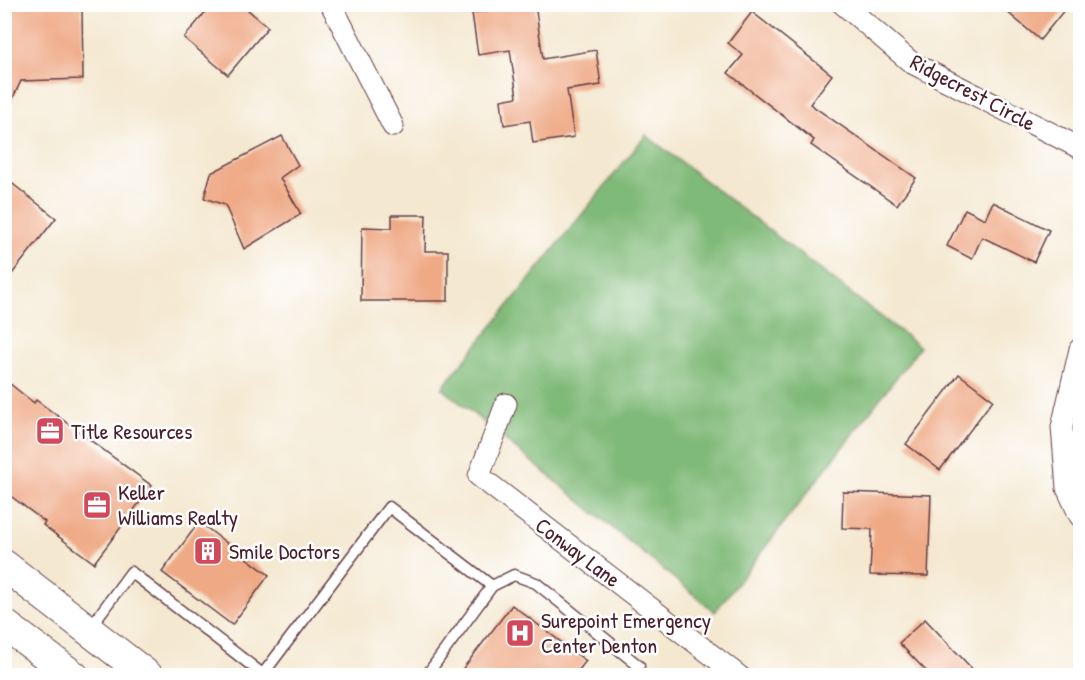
<svg xmlns="http://www.w3.org/2000/svg" width="1085" height="680" viewBox="0 0 1085 680" font-family="'Patrick Hand',sans-serif">
  <rect width="100%" height="100%" fill="#fff"/>
  <filter id="ink" filterUnits="userSpaceOnUse"><feTurbulence type="fractalNoise" baseFrequency=".0167" numOctaves="2"/><feDisplacementMap in="SourceGraphic" scale="12" xChannelSelector="R" yChannelSelector="G"/><feConvolveMatrix kernelMatrix="1 2 1 2 8 2 1 2 1" color-interpolation-filters="sRGB"/></filter>
  <filter id="wash" filterUnits="userSpaceOnUse"><feTurbulence type="fractalNoise" baseFrequency=".008" numOctaves="4" result="noise"/><feDisplacementMap in="SourceGraphic" scale="24" xChannelSelector="R" yChannelSelector="G"/><feGaussianBlur stdDeviation="1.35" result="paint"/><feColorMatrix in="noise" values="0 0 0 0 0 0 0 0 0 0 0 0 0 0 0 0 0 1.4 0 .05"/><feComposite in="paint" operator="in"/></filter>
  <g filter="url(#wash)">
    <rect width="100%" height="100%" fill="#f4e8d0"/>
    <path fill="#80ba78" stroke="#656c52" stroke-width="1.5" d="M 646,135 L 920,347 L 715,612 L 442,388 Z"/>
    <g id="blocks">
      <g fill="#efa985">
        <path d="M 4,4 L 82,4 L 83,79 L 21,81 L 4,117 Z"/>
        <path d="M 212,4 L 241,4 L 268,27 L 228,75 L 184,38 Z"/>
        <path d="M 526,4 L 535,4 L 543,59 L 596,50 L 601,85 L 567,90 L 574,137 L 533,143 L 530,121 L 504,125 L 501,100 L 517,97 L 510,50 L 478,55 L 472,13 Z"/>
        <path d="M 998,4 L 1069,4 L 1040,40 Z"/>
        <path d="M 752,12 L 832,75 L 810,104 L 916,178 L 897,205 L 811,145 L 814,140 L 728,73 L 743,55 L 728,43 Z"/>
        <path d="M 282,136 L 298,165 L 280,178 L 301,214 L 244,249 L 225,205 L 204,198 L 211,173 Z"/>
        <path d="M 4,177 L 56,218 L 4,284 Z"/>
        <path d="M 993,202 L 1049,230 L 1034,262 L 982,237 L 972,259 L 947,246 L 965,209 L 985,219 Z"/>
        <path d="M 392,215 L 426,215 L 425,251 L 448,251 L 448,301 L 361,301 L 362,227 L 392,228 Z"/>
        <path d="M 959,374 L 993,400 L 940,470 L 906,444 Z"/>
        <path d="M 4,379 L 34,403 L 36,400 L 152,486 L 94,563 L 43,525 L 45,522 L 4,491 Z"/>
        <path d="M 843,492 L 931,495 L 928,576 L 870,575 L 872,529 L 842,528 Z"/>
        <path d="M 199,522 L 269,575 L 232,625 L 162,572 Z"/>
        <path d="M 512,605 L 586,661 L 575,675 L 458,675 Z"/>
        <path d="M 925,619 L 978,675 L 930,675 L 899,643 Z"/>
      </g>
    </g>
  </g>
  <g filter="url(#ink)">
    <use href="#blocks" fill-opacity="0" stroke="#643d44" stroke-width="1.5"/>
    <g fill="none" stroke-linecap="round" stroke-linejoin="round">
      <g stroke="#643d44" stroke-width="13">
        <g id="lane">
          <path d="M 492,586 L 514,575 L 536,583 L 639,666 L 632,676"/>
          <path d="M 89,629 L 131,572 L 265,676"/>
          <path d="M 263,674 L 389,507 L 492,586 L 426,676"/>
        </g>
      </g>
      <g stroke="#643d44" stroke-width="23">
        <g id="street">
          <path d="M 331,4 L 393,126"/>
          <path d="M 843,4 L 912,63 L 1080,148"/>
          <path d="M 1080,349 L 1062,427 L 1067,488 L 1080,516"/>
          <path d="M 506,404 L 479,476 L 739,676"/>
        </g>
      </g>
      <g stroke="#643d44" stroke-width="32">
        <g id="secondary">
          <path d="M 4,565 L 148,676"/>
          <path d="M 4,624 L 74,676"/>
        </g>
      </g>
      <use href="#lane" stroke="#fff" stroke-width="10"/>
      <use href="#street" stroke="#fff" stroke-width="21"/>
      <use href="#secondary" stroke="#fff" stroke-width="30"/>
    </g>
  </g>
  <defs>
    <g id="office-square" transform="scale(1.5)"><rect x="-9" y="-9" width="18" height="18" rx="4" fill="#d1495b" stroke="#fff"/><path d="M-6-3h4V-5.5h4V-3h4V5H-6ZM-1-4.5V-3h2v-1.5ZM-6 0V1H6V0Z" fill="#fff"/></g>
    <g id="building-square" transform="scale(1.5)"><rect x="-9" y="-9" width="18" height="18" rx="4" fill="#d1495b" stroke="#fff"/><path d="M-4-6H4V6H1V3H-1V6H-4ZM-2.5-4.3h1.7v1.8h-1.7ZM.8-4.3h1.7v1.8H.8ZM-2.5-1h1.7V.8h-1.7ZM.8-1h1.7V.8H.8Z" fill="#fff"/></g>
    <g id="hospital-square" transform="scale(1.5)"><rect x="-9" y="-9" width="18" height="18" rx="4" fill="#d1495b" stroke="#fff"/><path d="M-5-5h3v3.5h4V-5h3V5h-3V1.5h-4V5h-3Z" fill="#fff"/></g>
  </defs>
  <g fill-rule="evenodd">
    <use href="#office-square" x="50" y="431"/>
    <use href="#office-square" x="97" y="505"/>
    <use href="#building-square" x="208" y="551"/>
    <use href="#hospital-square" x="520" y="633"/>
  </g>
  <g text-anchor="middle" stroke-width="5" stroke-linejoin="round" paint-order="stroke">
    <g font-size="22" fill="#4a1f2b" stroke="#fff">
      <text transform="translate(973 92) rotate(28)" y="8">Ridgecrest Circle</text>
      <text transform="translate(578 552) rotate(37)" y="8">Conway Lane</text>
    </g>
    <g font-size="22" fill="#4a1f2b" stroke="#fff" text-anchor="start">
      <text x="71" y="439">Title Resources</text>
      <text x="118" y="500">Keller<tspan x="118" dy="25">Williams Realty</tspan></text>
      <text x="229" y="559">Smile Doctors</text>
      <text x="541" y="628">Surepoint Emergency<tspan x="541" dy="25">Center Denton</tspan></text>
    </g>
  </g>
  <rect width="1085" height="680" fill="none" stroke="#fff" stroke-width="24"/>
</svg>
